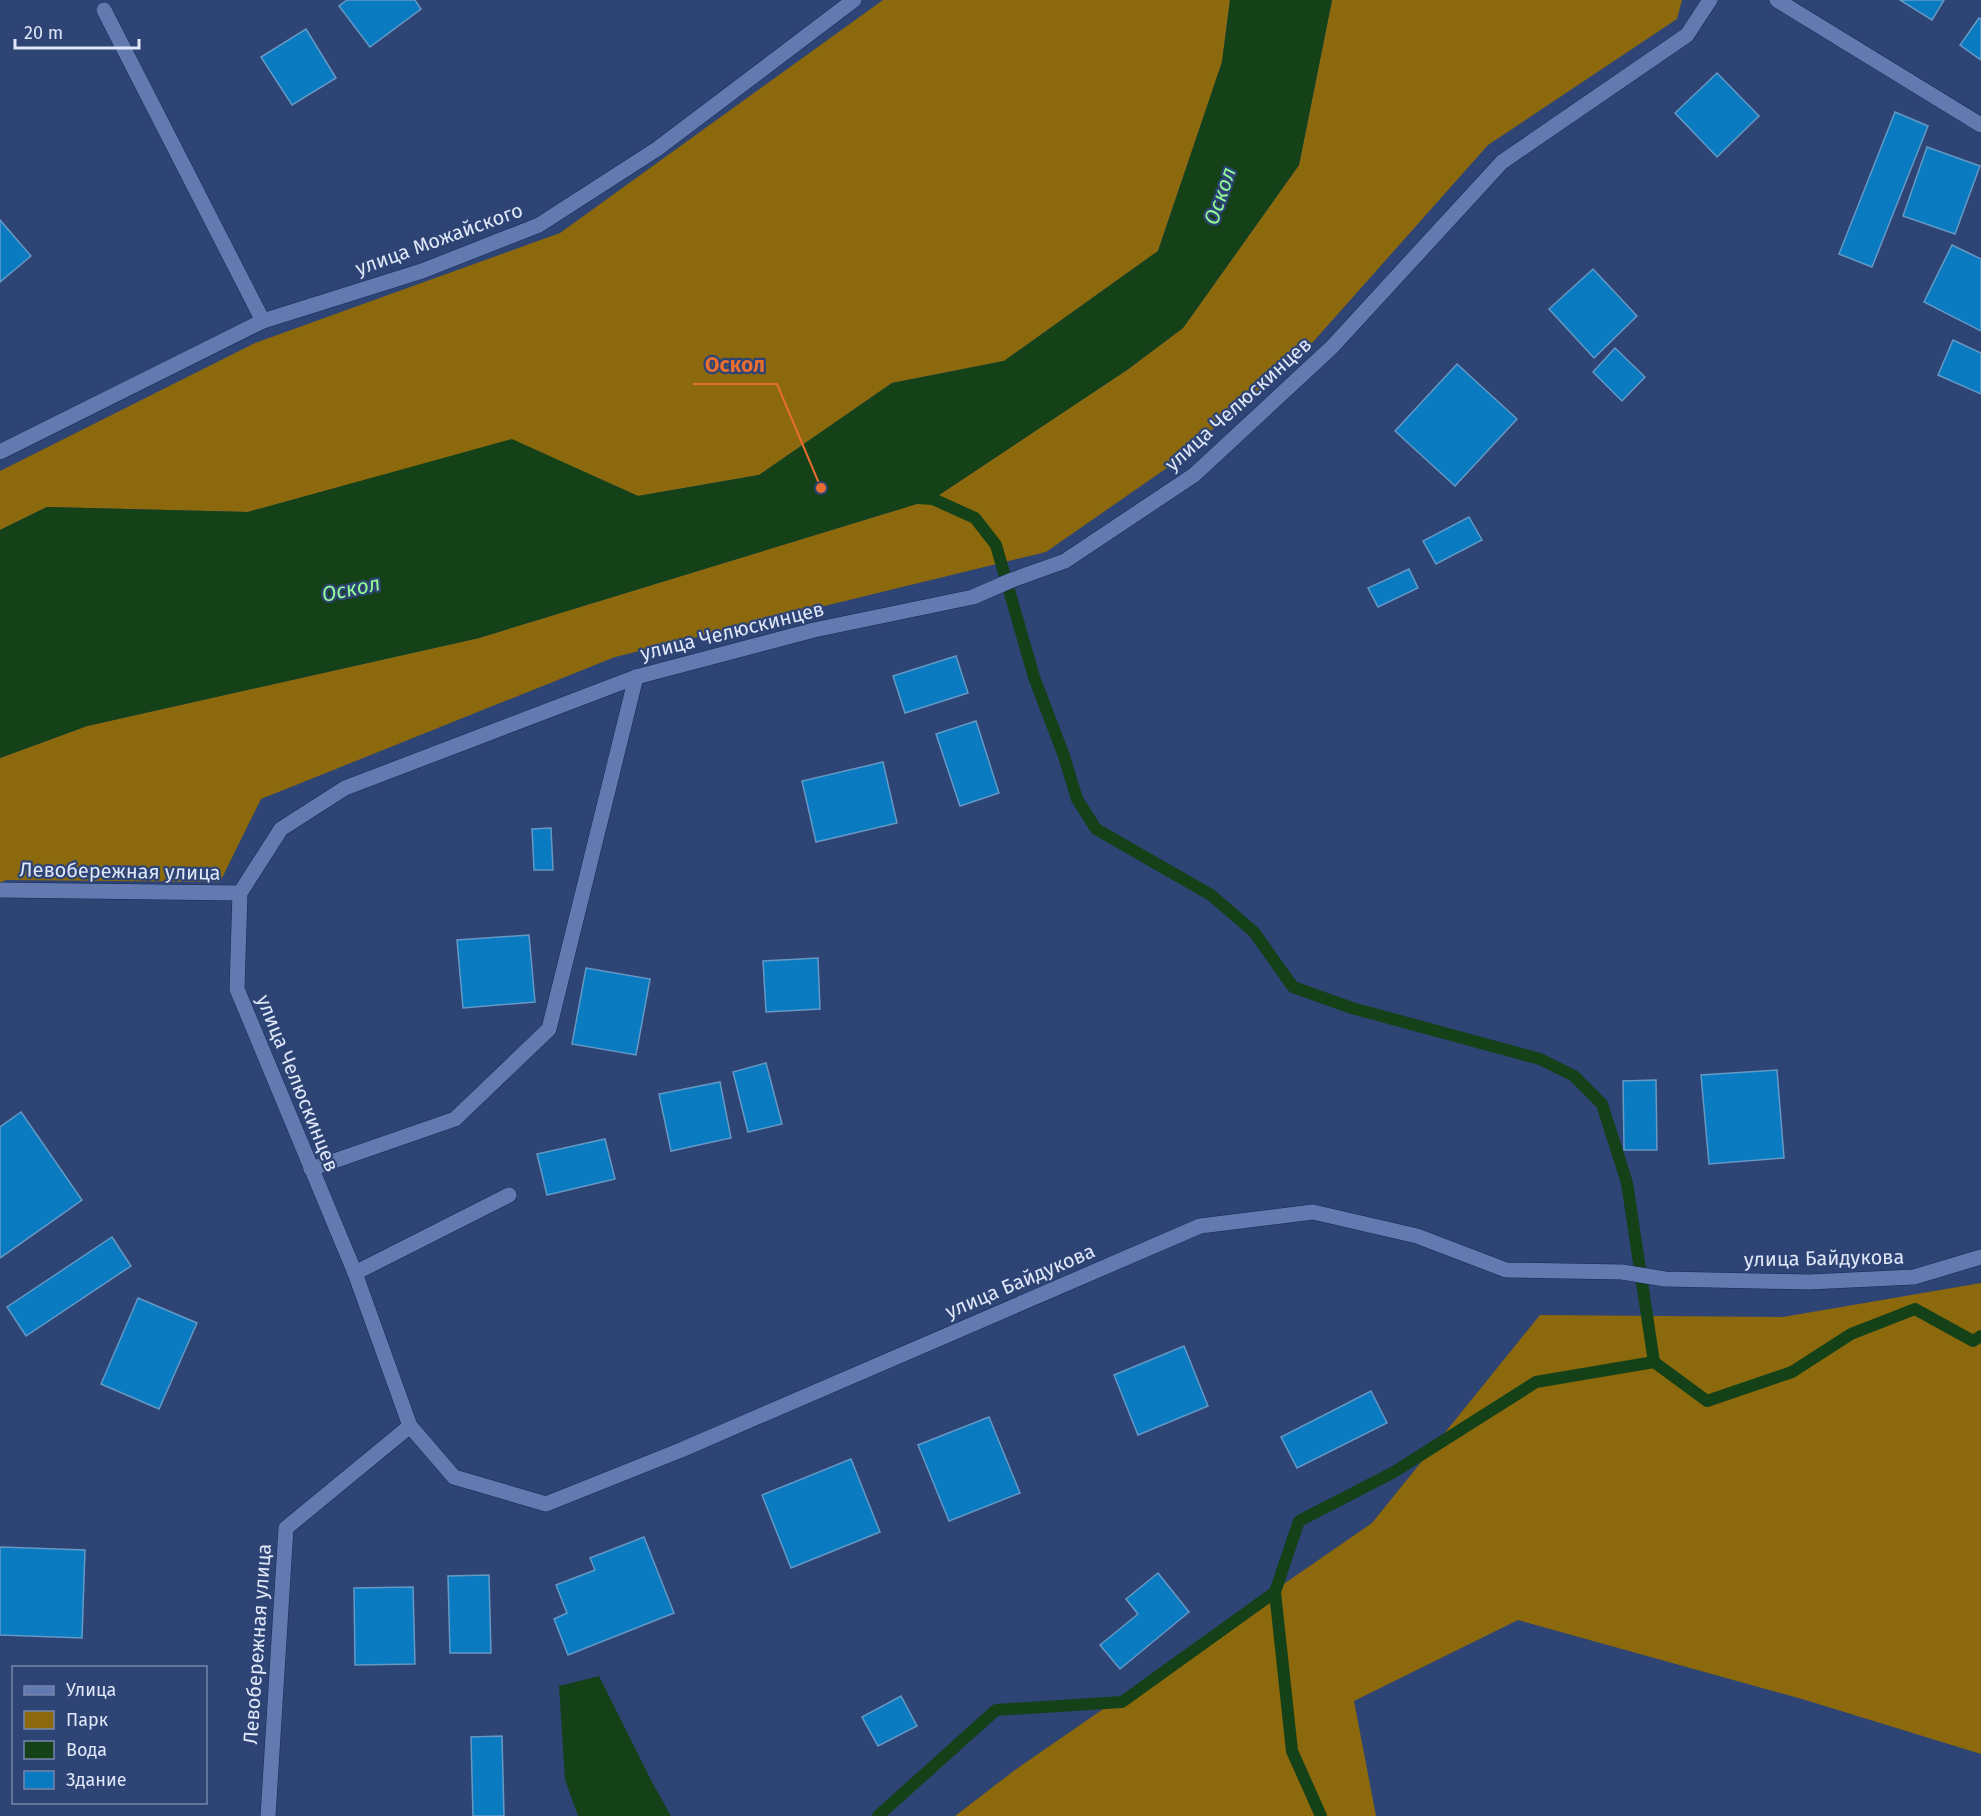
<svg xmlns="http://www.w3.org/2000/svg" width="1981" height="1816" viewBox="0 0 1981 1816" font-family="'Fira Sans',sans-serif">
  <rect width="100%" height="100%" fill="#2e4475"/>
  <g fill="#8b690c">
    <path d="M 883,0 L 1230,0 L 1222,62 L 1158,251 L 1004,361 L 892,383 L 759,475 L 638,496 L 512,440 L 248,512 L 47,507 L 0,530 L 0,471 L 255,343 L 560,233 Z"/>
    <path d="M 1332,0 L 1682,0 L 1677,19 L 1488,145 L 1313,342 L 1174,463 L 1046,552 L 615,657 L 261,799 L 220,882 L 6,880 L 0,883 L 0,758 L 87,726 L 479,638 L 933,499 L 1127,370 L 1183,328 L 1299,165 Z"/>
    <path d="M 1981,1283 L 1981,1754 L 1802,1699 L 1518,1620 L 1354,1701 L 1376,1816 L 955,1816 L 1015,1770 L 1372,1523 L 1540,1315 L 1783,1317 Z"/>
  </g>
  <g fill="#144118">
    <path d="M 1230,0 L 1332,0 L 1299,165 L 1183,328 L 1127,370 L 933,499 L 479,638 L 87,726 L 0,758 L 0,530 L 47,507 L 248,512 L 512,439 L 638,496 L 759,475 L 892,383 L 1004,361 L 1158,251 L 1222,62 Z"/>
    <path d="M 599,1676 L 653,1784 L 671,1816 L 578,1816 L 565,1780 L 559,1686 Z"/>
  </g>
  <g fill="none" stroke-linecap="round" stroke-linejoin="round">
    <g stroke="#144118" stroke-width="12">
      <path d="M 918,498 L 933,499 L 975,518 L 996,545 L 1034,677 L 1064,756 L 1077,799 L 1096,829 L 1211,895 L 1254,932 L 1293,987 L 1352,1008 L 1540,1059 L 1574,1076 L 1602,1104 L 1627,1183 L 1654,1362 L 1707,1401 L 1792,1372 L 1851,1334 L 1915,1309 L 1973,1341 L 1981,1336"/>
      <path d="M 878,1816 L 996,1710 L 1122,1702 L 1275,1592"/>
      <path d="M 1321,1816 L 1292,1751 L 1275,1592 L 1299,1521 L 1394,1472 L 1536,1382 L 1654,1362"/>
    </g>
  </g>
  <g fill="#0a7bc0" stroke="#6499c6" stroke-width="1.5">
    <path d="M 347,0 L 415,0 L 421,9 L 370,47 L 339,6 Z"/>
    <path d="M 1900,0 L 1944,0 L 1932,20 Z"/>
    <path d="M 1979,18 L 1981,19 L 1981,60 L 1960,45 Z"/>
    <path d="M 306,29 L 336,78 L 292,105 L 261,57 Z"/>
    <path d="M 1717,73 L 1759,116 L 1717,157 L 1675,113 Z"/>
    <path d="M 1895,112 L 1928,126 L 1872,267 L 1839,254 Z"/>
    <path d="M 1927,147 L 1980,166 L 1955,234 L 1903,216 Z"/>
    <path d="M 0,220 L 31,256 L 0,282 Z"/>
    <path d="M 1952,245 L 1981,259 L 1981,331 L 1924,302 Z"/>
    <path d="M 1593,269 L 1637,316 L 1594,358 L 1549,309 Z"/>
    <path d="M 1953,340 L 1981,353 L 1981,394 L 1938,375 Z"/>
    <path d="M 1615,348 L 1645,377 L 1622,401 L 1593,372 Z"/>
    <path d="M 1457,364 L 1517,419 L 1455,486 L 1395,431 Z"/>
    <path d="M 1469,517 L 1482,540 L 1436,564 L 1423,541 Z"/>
    <path d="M 1409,569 L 1418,588 L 1378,607 L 1368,588 Z"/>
    <path d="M 956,656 L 968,693 L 905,713 L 893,676 Z"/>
    <path d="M 976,721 L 999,793 L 960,806 L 936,734 Z"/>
    <path d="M 883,762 L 897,823 L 816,842 L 802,781 Z"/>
    <path d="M 551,828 L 553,870 L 534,870 L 532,829 Z"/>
    <path d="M 529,935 L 535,1002 L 463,1008 L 457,940 Z"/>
    <path d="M 818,958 L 820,1009 L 766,1012 L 763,961 Z"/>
    <path d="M 586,968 L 650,979 L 636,1055 L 572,1044 Z"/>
    <path d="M 766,1063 L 782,1124 L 748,1132 L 733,1072 Z"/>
    <path d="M 1777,1070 L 1784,1158 L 1709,1164 L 1701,1075 Z"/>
    <path d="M 1656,1080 L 1657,1150 L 1624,1150 L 1623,1081 Z"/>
    <path d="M 720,1082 L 731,1138 L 671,1151 L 659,1094 Z"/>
    <path d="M 21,1112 L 82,1200 L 0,1258 L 0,1127 Z"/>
    <path d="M 605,1139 L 615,1179 L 547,1195 L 537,1154 Z"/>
    <path d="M 112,1237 L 131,1266 L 26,1336 L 7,1307 Z"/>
    <path d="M 138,1298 L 197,1323 L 159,1409 L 101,1384 Z"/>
    <path d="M 1184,1346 L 1208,1406 L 1138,1435 L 1114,1375 Z"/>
    <path d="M 1371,1391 L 1387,1423 L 1297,1468 L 1281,1437 Z"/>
    <path d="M 989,1417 L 1020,1493 L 949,1521 L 918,1445 Z"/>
    <path d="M 851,1459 L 880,1532 L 791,1568 L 762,1495 Z"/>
    <path d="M 644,1537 L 674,1613 L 568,1655 L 554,1619 L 567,1613 L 556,1585 L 595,1570 L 590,1558 Z"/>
    <path d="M 0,1547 L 85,1550 L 82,1638 L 0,1635 Z"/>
    <path d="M 1158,1573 L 1189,1612 L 1120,1669 L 1100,1645 L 1138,1614 L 1126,1599 Z"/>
    <path d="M 489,1575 L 491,1653 L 450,1653 L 448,1576 Z"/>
    <path d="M 413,1587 L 415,1664 L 355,1665 L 354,1588 Z"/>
    <path d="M 901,1696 L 917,1726 L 878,1746 L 862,1717 Z"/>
    <path d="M 502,1736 L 504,1816 L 473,1816 L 471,1737 Z"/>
  </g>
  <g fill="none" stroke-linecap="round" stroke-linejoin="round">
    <g stroke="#162957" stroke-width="16">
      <g id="minor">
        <path d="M 1710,0 L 1687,35 L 1502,162 L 1332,347 L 1194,475 L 1065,561 L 1012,580 L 973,597 L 814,630 L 636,677 L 345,788 L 281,829 L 240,893 L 237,989 L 355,1273 L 410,1426 L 454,1477 L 546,1504 L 681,1450 L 1200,1226 L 1313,1212 L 1417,1236 L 1506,1270 L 1622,1272 L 1665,1279 L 1809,1282 L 1914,1277 L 1981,1257"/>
        <path d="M 1777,0 L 1981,125"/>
        <path d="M 104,10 L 263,321"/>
        <path d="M 0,452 L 263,321 L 422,271 L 539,225 L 657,149 L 854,0"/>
        <path d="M 0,890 L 240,893"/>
        <path d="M 311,1169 L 455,1119 L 549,1029 L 636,677"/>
        <path d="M 355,1273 L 509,1195"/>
        <path d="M 268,1816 L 286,1528 L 410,1426"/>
      </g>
    </g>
    <use href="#minor" stroke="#627ab0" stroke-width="15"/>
  </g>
  <g text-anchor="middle" stroke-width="4.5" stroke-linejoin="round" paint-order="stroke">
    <g font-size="20" fill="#dfe7f9" stroke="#2e4475">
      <text transform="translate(439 239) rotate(-20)" y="7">улица Можайского</text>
      <text transform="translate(1238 404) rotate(-42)" y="7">улица Челюскинцев</text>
      <text transform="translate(732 631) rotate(-14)" y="7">улица Челюскинцев</text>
      <text transform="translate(120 871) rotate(1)" y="7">Левобережная улица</text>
      <text transform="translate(298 1083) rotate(68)" y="7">улица Челюскинцев</text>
      <text transform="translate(1824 1258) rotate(-1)" y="7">улица Байдукова</text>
      <text transform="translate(1020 1281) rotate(-23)" y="7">улица Байдукова</text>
      <text transform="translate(257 1644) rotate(-86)" y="7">Левобережная улица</text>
    </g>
    <g font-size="21" font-style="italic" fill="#92fb96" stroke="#2e4475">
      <text transform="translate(1220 196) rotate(-71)" y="7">Оскол</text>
      <text transform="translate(351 589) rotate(-12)" y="7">Оскол</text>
    </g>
  </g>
  <path fill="none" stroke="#e76e30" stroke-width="2" d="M821 488L777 384H693"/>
  <circle fill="#e76e30" stroke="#2e4475" stroke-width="2" cx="821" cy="488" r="6"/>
  <g font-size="21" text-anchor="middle" font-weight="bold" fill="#e76e30" stroke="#2e4475" stroke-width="4.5" stroke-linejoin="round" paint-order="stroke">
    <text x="735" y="372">Оскол</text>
  </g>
  <rect x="12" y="1666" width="195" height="138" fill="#2e4475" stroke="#7585aa" stroke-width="1.5"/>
  <rect x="24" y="1686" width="30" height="9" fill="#627ab0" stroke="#7585aa" stroke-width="1.5"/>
  <text x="66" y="1696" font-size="18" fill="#dfe7f9">Улица</text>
  <rect x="24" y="1711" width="30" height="18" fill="#8b690c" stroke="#7585aa" stroke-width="1.5"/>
  <text x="66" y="1726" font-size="18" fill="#dfe7f9">Парк</text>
  <rect x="24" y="1741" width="30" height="18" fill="#144118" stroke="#7585aa" stroke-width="1.5"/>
  <text x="66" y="1756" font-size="18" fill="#dfe7f9">Вода</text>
  <rect x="24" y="1771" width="30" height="18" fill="#0a7bc0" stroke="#7585aa" stroke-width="1.5"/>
  <text x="66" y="1786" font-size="18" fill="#dfe7f9">Здание</text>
  <path d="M15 39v9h124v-9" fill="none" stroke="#dfe7f9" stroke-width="3"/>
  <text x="24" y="39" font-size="18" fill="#dfe7f9" stroke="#2e4475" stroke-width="4.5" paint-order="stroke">20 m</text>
</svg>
